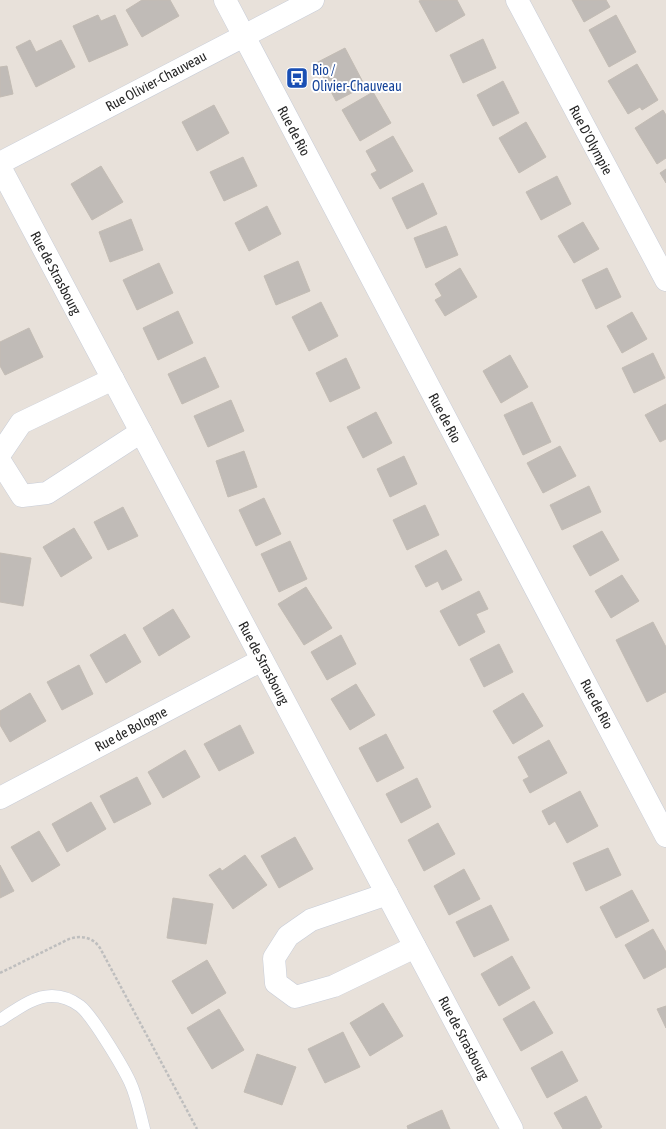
<svg xmlns="http://www.w3.org/2000/svg" width="666" height="1129" viewBox="0 0 666 1129" font-family="'Asap Condensed',sans-serif">
  <rect width="100%" height="100%" fill="#e8e1da"/>
  <g fill="#c0bbb7" stroke="#c3bcb4">
    <path d="M 142,0 L 170,0 L 179,16 L 142,37 L 126,10 Z"/>
    <path d="M 421,0 L 457,0 L 465,15 L 436,32 L 419,1 Z"/>
    <path d="M 572,0 L 606,0 L 610,7 L 584,22 Z"/>
    <path d="M 98,15 L 101,21 L 115,15 L 128,45 L 89,62 L 73,26 Z"/>
    <path d="M 616,15 L 636,52 L 609,67 L 589,30 Z"/>
    <path d="M 483,39 L 496,68 L 463,83 L 450,55 Z"/>
    <path d="M 30,40 L 36,52 L 61,40 L 75,67 L 36,87 L 16,47 Z"/>
    <path d="M 345,48 L 365,86 L 336,101 L 316,63 Z"/>
    <path d="M 637,64 L 658,100 L 642,110 L 640,107 L 628,114 L 608,81 Z"/>
    <path d="M 7,66 L 13,94 L 0,97 L 0,67 Z"/>
    <path d="M 503,81 L 519,113 L 493,126 L 477,95 Z"/>
    <path d="M 373,92 L 391,123 L 360,141 L 342,110 Z"/>
    <path d="M 214,105 L 229,133 L 197,151 L 182,122 Z"/>
    <path d="M 663,110 L 666,115 L 666,158 L 657,164 L 635,128 Z"/>
    <path d="M 526,122 L 546,157 L 519,173 L 499,138 Z"/>
    <path d="M 393,136 L 413,171 L 380,189 L 371,174 L 377,171 L 366,151 Z"/>
    <path d="M 243,157 L 257,186 L 224,201 L 210,172 Z"/>
    <path d="M 101,166 L 123,202 L 92,220 L 71,184 Z"/>
    <path d="M 666,169 L 666,183 L 660,173 Z"/>
    <path d="M 557,176 L 571,204 L 541,220 L 526,192 Z"/>
    <path d="M 423,183 L 437,214 L 407,229 L 392,198 Z"/>
    <path d="M 267,206 L 281,234 L 249,251 L 235,223 Z"/>
    <path d="M 131,219 L 143,250 L 110,262 L 99,232 Z"/>
    <path d="M 583,222 L 599,249 L 574,263 L 558,236 Z"/>
    <path d="M 446,226 L 458,255 L 426,268 L 414,238 Z"/>
    <path d="M 298,261 L 310,291 L 276,305 L 264,276 Z"/>
    <path d="M 159,263 L 173,293 L 137,310 L 123,280 Z"/>
    <path d="M 460,268 L 477,297 L 445,316 L 435,300 L 442,296 L 435,284 Z"/>
    <path d="M 607,268 L 621,297 L 596,309 L 582,280 Z"/>
    <path d="M 321,302 L 338,336 L 309,351 L 292,317 Z"/>
    <path d="M 178,311 L 193,343 L 158,360 L 143,328 Z"/>
    <path d="M 632,312 L 647,339 L 622,353 L 607,326 Z"/>
    <path d="M 29,328 L 43,357 L 5,375 L 0,366 L 0,342 Z"/>
    <path d="M 653,353 L 665,378 L 634,393 L 622,368 Z"/>
    <path d="M 510,355 L 528,387 L 501,403 L 483,371 Z"/>
    <path d="M 205,357 L 219,387 L 182,404 L 168,374 Z"/>
    <path d="M 346,358 L 360,388 L 330,402 L 316,373 Z"/>
    <path d="M 231,400 L 244,431 L 208,447 L 194,416 Z"/>
    <path d="M 532,402 L 551,442 L 523,455 L 504,415 Z"/>
    <path d="M 666,404 L 666,439 L 660,442 L 645,415 Z"/>
    <path d="M 376,412 L 392,443 L 363,458 L 347,427 Z"/>
    <path d="M 560,446 L 576,476 L 543,493 L 527,463 Z"/>
    <path d="M 244,451 L 257,487 L 228,497 L 216,461 Z"/>
    <path d="M 404,456 L 417,484 L 390,497 L 377,469 Z"/>
    <path d="M 589,486 L 601,512 L 562,530 L 550,505 Z"/>
    <path d="M 264,498 L 281,534 L 256,546 L 239,510 Z"/>
    <path d="M 425,505 L 439,535 L 407,550 L 393,520 Z"/>
    <path d="M 123,507 L 138,536 L 108,550 L 94,522 Z"/>
    <path d="M 74,528 L 92,558 L 61,577 L 43,547 Z"/>
    <path d="M 602,531 L 619,560 L 590,576 L 573,546 Z"/>
    <path d="M 290,541 L 307,579 L 279,592 L 261,554 Z"/>
    <path d="M 446,550 L 462,580 L 442,590 L 438,581 L 426,587 L 415,566 Z"/>
    <path d="M 0,553 L 31,558 L 23,606 L 0,602 Z"/>
    <path d="M 622,575 L 639,601 L 611,618 L 595,591 Z"/>
    <path d="M 306,587 L 332,628 L 304,645 L 278,604 Z"/>
    <path d="M 479,591 L 488,609 L 476,614 L 485,632 L 459,646 L 440,611 Z"/>
    <path d="M 173,609 L 190,637 L 159,656 L 143,628 Z"/>
    <path d="M 653,622 L 666,647 L 666,692 L 647,702 L 616,640 Z"/>
    <path d="M 125,634 L 141,662 L 106,683 L 90,655 Z"/>
    <path d="M 341,635 L 356,664 L 327,680 L 311,652 Z"/>
    <path d="M 499,644 L 513,672 L 484,687 L 470,659 Z"/>
    <path d="M 79,665 L 93,694 L 62,710 L 47,682 Z"/>
    <path d="M 356,684 L 375,715 L 350,730 L 331,699 Z"/>
    <path d="M 30,693 L 46,721 L 10,742 L 0,725 L 0,711 Z"/>
    <path d="M 523,693 L 543,726 L 513,744 L 493,711 Z"/>
    <path d="M 240,725 L 254,753 L 219,771 L 204,744 Z"/>
    <path d="M 386,734 L 404,768 L 377,782 L 359,748 Z"/>
    <path d="M 549,740 L 567,773 L 530,793 L 523,780 L 529,777 L 518,757 Z"/>
    <path d="M 185,750 L 200,777 L 163,798 L 148,772 Z"/>
    <path d="M 137,777 L 151,804 L 114,823 L 100,796 Z"/>
    <path d="M 417,778 L 431,807 L 401,823 L 386,794 Z"/>
    <path d="M 580,791 L 598,826 L 567,843 L 555,821 L 549,825 L 542,811 Z"/>
    <path d="M 91,802 L 106,829 L 67,852 L 52,824 Z"/>
    <path d="M 438,823 L 455,854 L 424,871 L 408,840 Z"/>
    <path d="M 39,831 L 60,865 L 32,882 L 11,847 Z"/>
    <path d="M 295,837 L 313,869 L 279,888 L 261,856 Z"/>
    <path d="M 608,848 L 621,875 L 586,891 L 573,863 Z"/>
    <path d="M 245,855 L 267,885 L 233,909 L 209,875 L 220,868 L 222,871 Z"/>
    <path d="M 0,865 L 14,891 L 0,898 Z"/>
    <path d="M 464,869 L 480,899 L 449,915 L 434,886 Z"/>
    <path d="M 632,890 L 649,921 L 616,938 L 600,907 Z"/>
    <path d="M 173,898 L 213,904 L 206,944 L 167,938 Z"/>
    <path d="M 491,905 L 509,940 L 474,957 L 456,922 Z"/>
    <path d="M 653,929 L 666,952 L 666,967 L 644,979 L 625,945 Z"/>
    <path d="M 512,956 L 530,988 L 499,1006 L 481,974 Z"/>
    <path d="M 207,960 L 226,993 L 192,1014 L 172,981 Z"/>
    <path d="M 534,1001 L 553,1033 L 521,1051 L 503,1019 Z"/>
    <path d="M 383,1003 L 403,1036 L 370,1056 L 350,1023 Z"/>
    <path d="M 666,1006 L 666,1028 L 657,1009 Z"/>
    <path d="M 219,1009 L 244,1050 L 212,1069 L 187,1028 Z"/>
    <path d="M 343,1032 L 360,1067 L 325,1083 L 308,1049 Z"/>
    <path d="M 562,1051 L 578,1081 L 547,1098 L 531,1068 Z"/>
    <path d="M 257,1054 L 296,1067 L 282,1105 L 244,1092 Z"/>
    <path d="M 586,1096 L 602,1127 L 599,1129 L 563,1129 L 554,1113 Z"/>
    <path d="M 442,1110 L 450,1129 L 408,1129 L 407,1126 Z"/>
  </g>
  <g fill="none" stroke-linecap="round" stroke-linejoin="round">
    <g stroke="#c8cdd8" stroke-width="13">
      <path id="lane" d="M 0,1020 C 16,1010 33,996 52,996 C 62,996 72,1000 80,1006 C 92,1015 123,1067 130,1082 C 137,1097 140,1114 144,1129"/>
    </g>
    <g stroke="#c8cdd8" stroke-width="23">
      <g id="street">
        <path d="M 225,0 L 666,836"/>
        <path d="M 517,0 L 666,280"/>
        <path d="M 0,163 L 313,0"/>
        <path d="M 0,167 L 512,1129"/>
        <path d="M 0,454 L 21,423 L 113,379"/>
        <path d="M 0,461 L 22,496 L 47,493 L 141,432"/>
        <path d="M 0,798 L 262,660"/>
        <path d="M 387,894 L 311,920 L 288,936 L 274,958 L 276,983 L 295,997 L 334,986 L 415,947"/>
      </g>
    </g>
    <path stroke="#bebebe" stroke-width="2.5" stroke-dasharray="3 2" stroke-linecap="butt" d="M 0,973 L 69,939 C 81,935 93,937 100,948 L 197,1129"/>
    <use href="#lane" stroke="#fff" stroke-width="12"/>
    <use href="#street" stroke="#fff" stroke-width="22"/>
  </g>
  <defs>
    <g id="bus-square" transform="scale(1.15)"><rect x="-9" y="-9" width="18" height="18" rx="4" fill="#1a4fb4" stroke="#fff"/><path d="M-5-6H5V4H4V6H2V4H-2V6H-4V4H-5ZM-3.5-4V0h7V-4ZM-3.5 1.2v1.5H-2V1.2ZM2 1.2v1.5H3.5V1.2Z" fill="#fff"/></g>
  </defs>
  <g fill-rule="evenodd">
    <use href="#bus-square" x="297" y="78"/>
  </g>
  <g text-anchor="middle" stroke-width="4" stroke-linejoin="round" paint-order="stroke">
    <g font-size="14" fill="#164399" stroke="#fff" text-anchor="start">
      <text x="312" y="75">Rio /<tspan x="312" dy="16">Olivier-Chauveau</tspan></text>
    </g>
    <g font-size="14" fill="#272727" stroke="#fff">
      <text transform="translate(156 81) rotate(-28)" y="5">Rue Olivier-Chauveau</text>
      <text transform="translate(294 131) rotate(62)" y="5">Rue de Rio</text>
      <text transform="translate(591 140) rotate(62)" y="5">Rue D'Olympie</text>
      <text transform="translate(56 273) rotate(62)" y="5">Rue de Strasbourg</text>
      <text transform="translate(445 418) rotate(62)" y="5">Rue de Rio</text>
      <text transform="translate(264 663) rotate(62)" y="5">Rue de Strasbourg</text>
      <text transform="translate(597 704) rotate(62)" y="5">Rue de Rio</text>
      <text transform="translate(131 729) rotate(-28)" y="5">Rue de Bologne</text>
      <text transform="translate(464 1038) rotate(62)" y="5">Rue de Strasbourg</text>
    </g>
  </g>
</svg>
